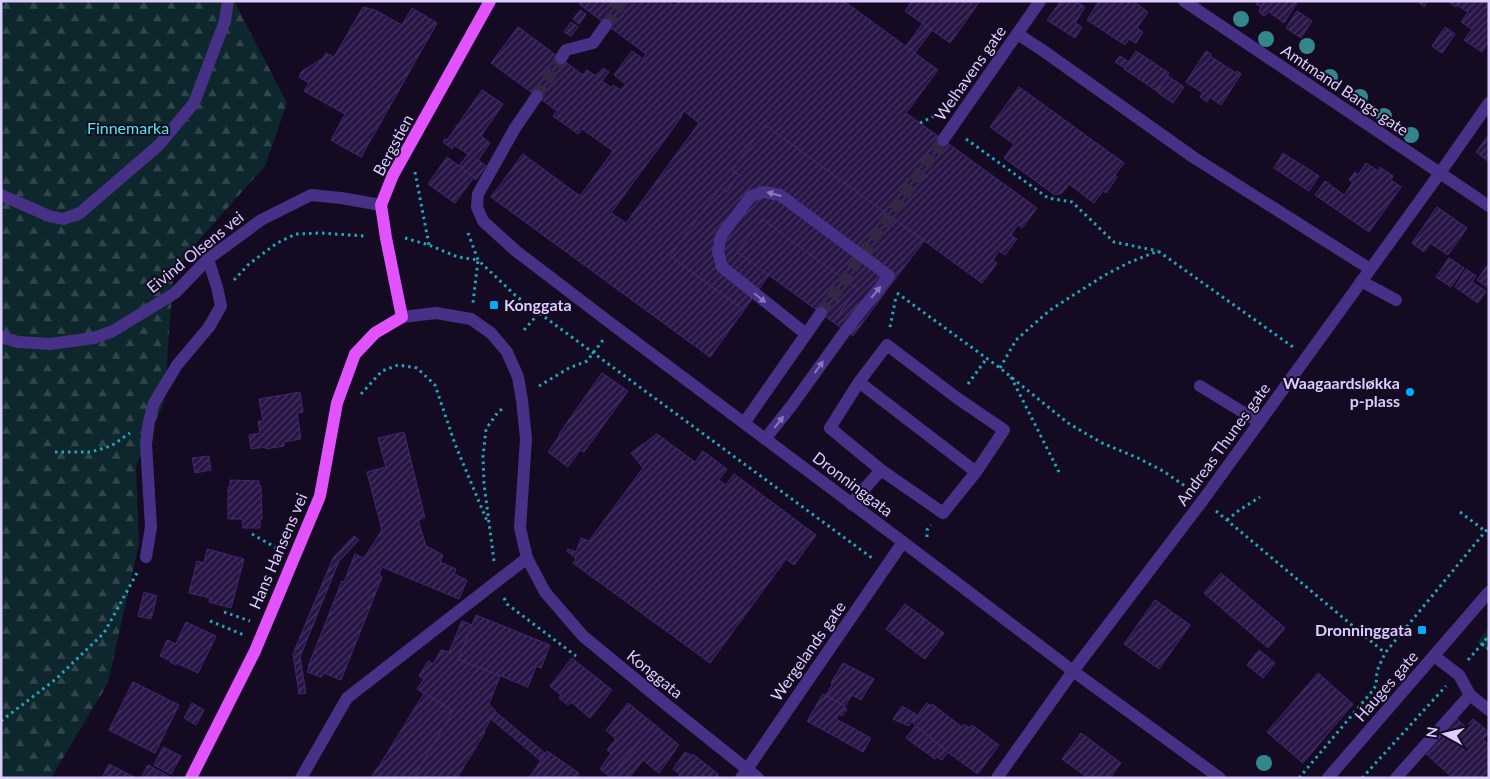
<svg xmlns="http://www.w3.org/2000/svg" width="1490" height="779" viewBox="0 0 1490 779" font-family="Lato,sans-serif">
  <defs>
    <pattern id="forest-firs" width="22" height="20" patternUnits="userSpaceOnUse" patternTransform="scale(1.25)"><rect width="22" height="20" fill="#0e272c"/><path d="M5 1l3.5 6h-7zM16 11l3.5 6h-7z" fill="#30454c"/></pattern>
    <pattern id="park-dots" width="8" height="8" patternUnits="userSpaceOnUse" patternTransform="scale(1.25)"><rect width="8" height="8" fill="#0e272c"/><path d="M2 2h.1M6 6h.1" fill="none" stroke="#30454c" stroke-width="1.8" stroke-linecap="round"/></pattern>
    <pattern id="building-hatch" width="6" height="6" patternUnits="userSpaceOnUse" patternTransform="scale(1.25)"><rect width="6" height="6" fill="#291545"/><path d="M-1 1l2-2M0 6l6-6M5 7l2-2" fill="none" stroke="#473661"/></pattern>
  </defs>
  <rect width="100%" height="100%" fill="#140b22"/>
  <path fill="url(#forest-firs)" d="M 1,1 L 234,1 L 287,103 L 265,166 L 191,249 L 173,279 L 164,402 L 136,466 L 139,543 L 108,683 L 51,778 L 1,778 Z"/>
  <path fill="url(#park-dots)" d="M 1489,627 L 1489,652 L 1477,642 Z"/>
  <g fill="url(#building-hatch)" stroke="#452573" fill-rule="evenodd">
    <path d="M 581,1 L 668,1 L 675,6 L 679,1 L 844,1 L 938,70 L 906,113 L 1037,208 L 1022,228 L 1018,225 L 1011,235 L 1017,239 L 1005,255 L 999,251 L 993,260 L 997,263 L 982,283 L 765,125 L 732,170 L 739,175 L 727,192 L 720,188 L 670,256 L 744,310 L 710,357 L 491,197 L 523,154 L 580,196 L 613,151 L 582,129 L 578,134 L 553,116 L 557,111 L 491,63 L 518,27 L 583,75 L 587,70 L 596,76 L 603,68 L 609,72 L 602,81 L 612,88 L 613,85 L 621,90 L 626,84 L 614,75 L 632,51 L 643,59 L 646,54 L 579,4 ZM 684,111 L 699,123 L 626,223 L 611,213 L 682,116 L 681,116 Z"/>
    <path d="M 912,1 L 980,1 L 950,43 L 905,11 Z"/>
    <path d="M 1061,1 L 1075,1 L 1085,7 L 1075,23 L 1082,27 L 1075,38 L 1047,20 Z"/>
    <path d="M 1099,1 L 1133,1 L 1148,12 L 1137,28 L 1143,32 L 1136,43 L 1129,39 L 1125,45 L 1087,20 Z"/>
    <path d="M 1258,1 L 1298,1 L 1284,23 L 1269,12 L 1264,16 L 1259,12 L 1261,7 L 1256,4 Z"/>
    <path d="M 1417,1 L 1428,1 L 1424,7 Z"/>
    <path d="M 1448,1 L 1460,1 L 1456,7 Z"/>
    <path d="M 1460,1 L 1489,1 L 1489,41 L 1482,52 L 1464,40 L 1472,29 L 1461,22 L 1468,12 L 1457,5 Z"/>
    <path d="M 363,7 L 375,10 L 402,25 L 412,8 L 437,23 L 361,157 L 331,140 L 345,114 L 304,91 L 309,83 L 299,77 L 302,71 L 323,58 L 326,53 L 334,57 Z"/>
    <path d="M 580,10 L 586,14 L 579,24 L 573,19 Z"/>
    <path d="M 1297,11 L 1312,21 L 1301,38 L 1286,28 Z"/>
    <path d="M 571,22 L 578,27 L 571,36 L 564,32 Z"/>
    <path d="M 923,23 L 932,30 L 915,53 L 906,46 Z"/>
    <path d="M 1445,27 L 1455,34 L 1442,53 L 1432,46 Z"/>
    <path d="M 1136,51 L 1169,73 L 1157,91 L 1124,69 Z"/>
    <path d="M 1206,51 L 1211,54 L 1210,56 L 1236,73 L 1237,71 L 1241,74 L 1221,105 L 1210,97 L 1207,102 L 1200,97 L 1203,93 L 1186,82 Z"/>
    <path d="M 1120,56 L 1129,62 L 1125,68 L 1115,62 Z"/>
    <path d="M 1168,76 L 1184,87 L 1173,103 L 1157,92 Z"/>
    <path d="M 1019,87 L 1124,163 L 1115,175 L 1117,177 L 1106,193 L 1103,191 L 1094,203 L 1069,184 L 1062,193 L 1055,195 L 1004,158 L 1014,144 L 990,127 Z"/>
    <path d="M 482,90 L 503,104 L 481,136 L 490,143 L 478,160 L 486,166 L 476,180 L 459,166 L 468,154 L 454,145 L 452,149 L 443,142 L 445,139 L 447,140 Z"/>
    <path d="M 765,125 L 924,241 L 889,287 L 853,336 L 833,322 L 857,289 L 762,219 L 737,252 L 769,275 L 744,310 L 670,256 L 720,188 L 727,192 L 739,175 L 732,170 Z"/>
    <path d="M 1489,134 L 1489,162 L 1476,152 Z"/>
    <path d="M 1283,153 L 1319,176 L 1309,191 L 1274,168 Z"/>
    <path d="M 447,157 L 474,177 L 455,203 L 428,184 Z"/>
    <path d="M 1366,163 L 1378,171 L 1380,167 L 1393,176 L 1391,180 L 1401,187 L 1369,232 L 1315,195 L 1325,181 L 1344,195 L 1353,182 L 1349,180 L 1355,172 L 1358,175 Z"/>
    <path d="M 1437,207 L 1467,228 L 1448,255 L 1430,243 L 1424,252 L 1412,243 Z"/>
    <path d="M 762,219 L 857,289 L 833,322 L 737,252 Z"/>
    <path d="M 1449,258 L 1464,268 L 1451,287 L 1436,277 Z"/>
    <path d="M 1489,263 L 1489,288 L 1477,280 Z"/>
    <path d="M 1466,269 L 1476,276 L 1472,282 L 1486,291 L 1478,303 L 1455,287 Z"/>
    <path d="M 602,373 L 628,391 L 584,452 L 580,450 L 568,467 L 548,452 L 560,435 L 559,434 Z"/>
    <path d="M 300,392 L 303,412 L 297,413 L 301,439 L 284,442 L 284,446 L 266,449 L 266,447 L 251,449 L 249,435 L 260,433 L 258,421 L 263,421 L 259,399 Z"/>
    <path d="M 404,432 L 425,518 L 418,520 L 426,546 L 443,555 L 440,562 L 456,569 L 454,574 L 467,580 L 459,599 L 382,567 L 379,575 L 382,577 L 341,680 L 324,673 L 321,677 L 307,672 L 309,667 L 308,667 L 342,581 L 344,582 L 355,554 L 364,558 L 382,530 L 367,472 L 386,467 L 378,438 Z"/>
    <path d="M 657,434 L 695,462 L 703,451 L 727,469 L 719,480 L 726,485 L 734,474 L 816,535 L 794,565 L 786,559 L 710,663 L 573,563 L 576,558 L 567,551 L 568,549 L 576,552 L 581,538 L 589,541 L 643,468 L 631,453 Z"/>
    <path d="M 209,456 L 211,470 L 195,473 L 192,458 Z"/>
    <path d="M 230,480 L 259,481 L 259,486 L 261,486 L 262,519 L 260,519 L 260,528 L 243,528 L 242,519 L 228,519 L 228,487 L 230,487 Z"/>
    <path d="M 354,536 L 359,540 L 339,561 L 300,657 L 306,693 L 299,694 L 293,654 L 333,558 Z"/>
    <path d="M 207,549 L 244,559 L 231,608 L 209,602 L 210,598 L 189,593 L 197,561 L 204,563 Z"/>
    <path d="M 1221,573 L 1285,628 L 1268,648 L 1204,593 Z"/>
    <path d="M 144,592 L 157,596 L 151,619 L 138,616 Z"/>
    <path d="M 1155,600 L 1190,625 L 1159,669 L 1124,644 Z"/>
    <path d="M 905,604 L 924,618 L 905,644 L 886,629 Z"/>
    <path d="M 476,615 L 550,645 L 541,668 L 536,666 L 528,687 L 458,659 Z"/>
    <path d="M 924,618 L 944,633 L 925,659 L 905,644 Z"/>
    <path d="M 462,621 L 472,625 L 458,659 L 500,676 L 489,704 L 496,712 L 491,719 L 484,731 L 485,732 L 457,778 L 413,778 L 453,711 L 417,689 L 424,679 L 419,676 L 428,661 L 433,664 L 441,650 L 449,652 Z"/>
    <path d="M 186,622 L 216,636 L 198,673 L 177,663 L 176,665 L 170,662 L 171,661 L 160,656 L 167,640 L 176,644 Z"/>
    <path d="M 1259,650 L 1275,663 L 1263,678 L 1247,665 Z"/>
    <path d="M 572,658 L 612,690 L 590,718 L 571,702 L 568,705 L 559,698 L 561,695 L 550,686 Z"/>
    <path d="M 843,663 L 874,679 L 861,700 L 852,695 L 845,706 L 826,695 L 832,685 L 831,683 Z"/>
    <path d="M 1318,673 L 1353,704 L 1303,763 L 1267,732 Z"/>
    <path d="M 133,682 L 179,705 L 155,753 L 109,730 Z"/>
    <path d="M 424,693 L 453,711 L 413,778 L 371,778 L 377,768 L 378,768 Z"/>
    <path d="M 823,694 L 845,706 L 844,707 L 847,709 L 842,716 L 839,714 L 836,719 L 871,738 L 863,752 L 807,721 Z"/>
    <path d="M 192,703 L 204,710 L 196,725 L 184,718 Z"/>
    <path d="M 628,703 L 654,724 L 610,777 L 600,769 L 611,753 L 607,750 L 616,739 L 606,730 Z"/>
    <path d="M 927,703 L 931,706 L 932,704 L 962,727 L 964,724 L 970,728 L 972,725 L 999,745 L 978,774 L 950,754 L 912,722 Z"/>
    <path d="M 902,706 L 916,714 L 909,726 L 893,719 Z"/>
    <path d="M 496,712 L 546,754 L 541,761 L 491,719 Z"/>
    <path d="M 1456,718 L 1466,727 L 1473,719 L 1489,732 L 1483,740 L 1489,744 L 1489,778 L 1453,778 L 1425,753 Z"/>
    <path d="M 654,724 L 679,745 L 659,773 L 643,760 L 629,778 L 614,778 L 612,776 Z"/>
    <path d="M 915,726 L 948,752 L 942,760 L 937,757 L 935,759 L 906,738 Z"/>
    <path d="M 1081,733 L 1121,763 L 1110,778 L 1088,778 L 1062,759 Z"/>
    <path d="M 163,747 L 181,756 L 171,774 L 154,765 Z"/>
    <path d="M 547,751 L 579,773 L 576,778 L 529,778 Z"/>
    <path d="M 685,752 L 692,756 L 693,754 L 718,774 L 717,778 L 677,778 L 680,774 L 673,769 Z"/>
    <path d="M 109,764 L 136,778 L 102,778 Z"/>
    <path d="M 148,765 L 170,777 L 170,778 L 141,778 Z"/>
  </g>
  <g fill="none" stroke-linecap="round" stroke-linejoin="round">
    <g stroke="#322843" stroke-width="12" stroke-dasharray="12 6" stroke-linecap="butt">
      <path d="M 606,25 L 622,1"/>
      <path d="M 537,96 L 561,58"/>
      <path d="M 821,313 L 943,140"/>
    </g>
    <g stroke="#22a6bd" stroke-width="3" stroke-dasharray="2.5 4" stroke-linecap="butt">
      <path d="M 920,123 L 934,116 L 936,118"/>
      <path d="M 966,139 L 1048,198 L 1072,202 L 1114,242 L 1158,251"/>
      <path d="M 415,172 L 429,245"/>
      <path d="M 468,233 L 478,260 L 516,296 L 872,558"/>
      <path d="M 405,238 L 429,245 L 458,257 L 478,260 L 473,303"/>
      <path d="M 234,280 L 249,264 L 277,243 L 296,234 L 321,233 L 364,236"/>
      <path d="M 897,293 L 1000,368 L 1068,423 L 1102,443 L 1138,458 L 1163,471 L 1185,486"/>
      <path d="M 890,327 L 896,297"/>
      <path d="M 524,330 L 539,313"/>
      <path d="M 1000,368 L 1016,340 L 1050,310 L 1105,275 L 1128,263 L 1158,251 L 1293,347"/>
      <path d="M 1011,377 L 1059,472"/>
      <path d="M 968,384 L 987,358"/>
      <path d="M 539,386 L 569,368 L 587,361 L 603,340"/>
      <path d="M 361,394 L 382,371 L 398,365 L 417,368 L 435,385 L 455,444 L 487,521"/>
      <path d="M 55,452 L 91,452 L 111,446 L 130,433"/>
      <path d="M 1216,511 L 1385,653"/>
      <path d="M 1460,512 L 1485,531"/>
      <path d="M 1227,520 L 1238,511 L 1260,497"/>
      <path d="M 252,534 L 280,550"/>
      <path d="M 927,537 L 927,530 L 931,525"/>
      <path d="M 494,561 L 484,484 L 483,457 L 486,429 L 498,412 L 502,409"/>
      <path d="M 504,598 L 507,604 L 576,656"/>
      <path d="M 224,612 L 250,621"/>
      <path d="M 210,621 L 244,635"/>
      <path d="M 1482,644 L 1489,649"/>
      <path d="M 1468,660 L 1489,636"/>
      <path d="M 1,721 L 56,679 L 104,633 L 137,573"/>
      <path d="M 1299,778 L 1374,689 L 1376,684 L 1377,671 L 1385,653 L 1489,527"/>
      <path d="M 1362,778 L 1446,686"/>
    </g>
    <g stroke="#463186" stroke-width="12">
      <path d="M 1184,1 L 1489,206"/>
      <path d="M 1018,34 L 1045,52 L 1193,157 L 1370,269"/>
      <path d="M 561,58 L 566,50 L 593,43 L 606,25"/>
      <path d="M 537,96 L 515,128 L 478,194 L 477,207 L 483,221 L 516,251 L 613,325 L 903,542 L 1073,671 L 1220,778"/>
      <path d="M 943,140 L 1040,1"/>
      <path d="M 1,195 L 49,216 L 63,219 L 80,213 L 159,145 L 194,103 L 225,21 L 228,1"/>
      <path d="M 1361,281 L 1396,300"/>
      <path d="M 402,317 L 436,313 L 471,319 L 491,333 L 507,352 L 518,377 L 522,400 L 526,439 L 520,528 L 527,558 L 545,592 L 583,636 L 668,706 L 758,778"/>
      <path d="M 1,337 L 18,342 L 50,344 L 94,338 L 113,331 L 175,293 L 208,259 L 261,220 L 311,195 L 341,198 L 381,205"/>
      <path d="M 859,382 L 976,472 L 943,513 L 881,470 L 830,428 L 859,382 L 887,345 L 957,398 L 1004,430 L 976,472"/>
      <path d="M 1200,386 L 1259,422"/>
      <path d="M 744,423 L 821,313"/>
      <path d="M 765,439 L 792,405 L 846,330 L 889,276 L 780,195 L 764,192 L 751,196 L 721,236 L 718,251 L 722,267 L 806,334"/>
      <path d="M 851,504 L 881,470"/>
      <path d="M 146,557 L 151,527 L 146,444 L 149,421 L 154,403 L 177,365 L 209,327 L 221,306 L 217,287 L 208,259"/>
      <path d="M 1434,656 L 1459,675 L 1470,695 L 1489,710"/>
      <path d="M 301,778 L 347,698 L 527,558"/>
      <path d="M 741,778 L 903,542"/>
      <path d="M 997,778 L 1073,671 L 1203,500 L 1440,173 L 1489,103"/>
      <path d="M 1328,778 L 1489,592"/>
      <path d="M 1396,778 L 1470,695"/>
    </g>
    <path stroke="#e253ff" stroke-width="12" d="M 191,778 L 255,651 L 320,496 L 337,403 L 355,354 L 375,333 L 402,317 L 386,238 L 381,205 L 393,175 L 490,1"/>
  </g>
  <g fill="#33868c">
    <circle cx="1241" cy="19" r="8"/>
    <circle cx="1266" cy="39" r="8"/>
    <circle cx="1307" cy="46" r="8"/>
    <circle cx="1330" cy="77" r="8"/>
    <circle cx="1360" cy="97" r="8"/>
    <circle cx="1384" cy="116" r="8"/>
    <circle cx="1411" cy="135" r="8"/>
    <circle cx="1264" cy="763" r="8"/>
  </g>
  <defs><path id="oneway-solid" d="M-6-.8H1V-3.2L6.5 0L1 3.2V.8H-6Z" transform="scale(1.25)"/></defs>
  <g fill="#8a77bc">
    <use href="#oneway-solid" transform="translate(774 194) rotate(-165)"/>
    <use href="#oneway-solid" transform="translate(876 292) rotate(-51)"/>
    <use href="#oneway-solid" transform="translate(760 298) rotate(39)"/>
    <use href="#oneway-solid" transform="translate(819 367) rotate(-55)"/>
    <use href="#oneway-solid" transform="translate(779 422) rotate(-52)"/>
  </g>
  <g fill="#00abf7" stroke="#140b22" stroke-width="2">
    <rect x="489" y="300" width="10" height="10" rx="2.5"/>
    <circle cx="1410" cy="392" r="5"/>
    <rect x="1417" y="625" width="10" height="10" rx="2.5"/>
  </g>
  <g text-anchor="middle" stroke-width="4" stroke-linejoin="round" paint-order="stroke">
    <g font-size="16" fill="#dcccff" stroke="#140b22">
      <text transform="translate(970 73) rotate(-55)" y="6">Welhavens gate</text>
      <text transform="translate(1345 90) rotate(34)" y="6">Amtmand Bangs gate</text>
      <text transform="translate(393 145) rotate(-62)" y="6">Bergstien</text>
      <text transform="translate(195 252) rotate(-39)" y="6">Eivind Olsens vei</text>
      <text transform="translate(1223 444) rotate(-54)" y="6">Andreas Thunes gate</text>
      <text transform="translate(853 484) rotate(37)" y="6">Dronninggata</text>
      <text transform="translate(278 551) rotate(-67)" y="6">Hans Hansens vei</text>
      <text transform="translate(808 651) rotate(-55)" y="6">Wergelands gate</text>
      <text transform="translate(655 674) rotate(39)" y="6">Konggata</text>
      <text transform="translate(1386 686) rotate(-49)" y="6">Hauges gate</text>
    </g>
    <g font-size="16" fill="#4deae3" stroke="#140b22">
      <text x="128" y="134">Finnemarka</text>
    </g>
    <g font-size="16" font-weight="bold" fill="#dcccff" stroke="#140b22" text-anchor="end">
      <text x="504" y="311" text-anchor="start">Konggata</text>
      <text x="1400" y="389">Waagaardsløkka<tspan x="1400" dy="18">p-plass</tspan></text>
      <text x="1412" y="636">Dronninggata</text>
    </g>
  </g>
  <rect width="1490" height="779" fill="none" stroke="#dcccff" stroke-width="5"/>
  <g transform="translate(1445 734) rotate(278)" stroke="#140b22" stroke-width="4" paint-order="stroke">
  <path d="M0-4L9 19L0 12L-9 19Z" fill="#dcccff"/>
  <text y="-8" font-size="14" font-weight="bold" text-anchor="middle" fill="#dcccff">N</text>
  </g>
</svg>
